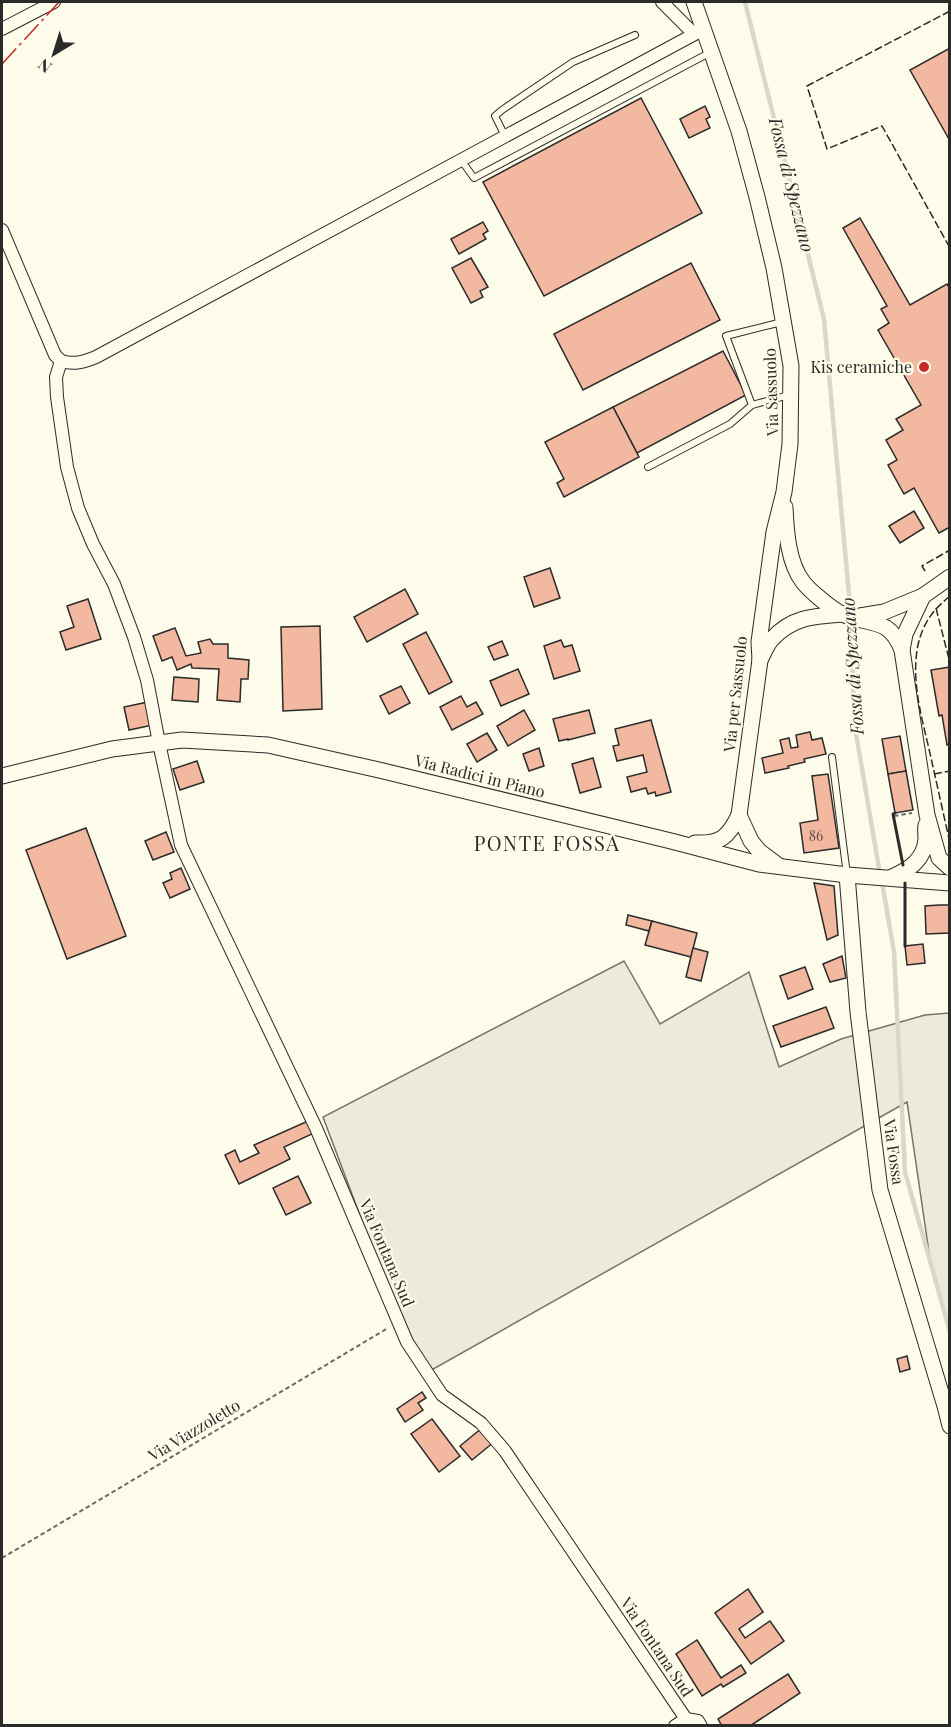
<svg xmlns="http://www.w3.org/2000/svg" width="951" height="1727" viewBox="0 0 951 1727" font-family="'Playfair Display',serif">
  <rect width="100%" height="100%" fill="#fdfbea"/>
  <path fill="#ecebdb" stroke="#74746e" stroke-width="1.5" d="M 624,961 L 660,1024 L 749,972 L 779,1067 L 841,1039 L 925,1015 L 949,1013 L 949,1326 L 930,1259 L 907,1102 L 428,1372 L 406,1338 L 323,1117 Z"/>
  <g fill="none" stroke-linecap="round" stroke-linejoin="round">
    <g stroke="#d8d7c9" stroke-width="4.5">
      <path d="M 745,2 L 824,319 L 851,617 L 854,722 L 880,874"/>
      <path d="M 882,882 L 894,952 L 905,1172 L 950,1332"/>
    </g>
  </g>
  <g fill="#f2b8a0" stroke="#2b2b2b" stroke-width="1.5">
    <path d="M 950,48 L 950,141 L 910,70 Z"/>
    <path d="M 641,98 L 702,213 L 544,296 L 483,182 Z"/>
    <path d="M 705,106 L 710,117 L 706,119 L 710,128 L 689,138 L 680,119 Z"/>
    <path d="M 860,218 L 910,305 L 947,284 L 950,289 L 950,527 L 939,533 L 914,488 L 904,494 L 888,465 L 897,460 L 886,440 L 903,430 L 896,419 L 921,405 L 878,330 L 889,323 L 881,309 L 887,306 L 843,228 Z"/>
    <path d="M 483,222 L 488,231 L 483,234 L 486,239 L 459,254 L 451,239 Z"/>
    <path d="M 471,258 L 488,287 L 480,291 L 483,297 L 471,303 L 452,268 Z"/>
    <path d="M 691,263 L 720,320 L 583,390 L 554,334 Z"/>
    <path d="M 723,351 L 746,395 L 637,453 L 613,407 Z"/>
    <path d="M 613,407 L 639,457 L 564,497 L 557,483 L 564,479 L 545,442 Z"/>
    <path d="M 914,511 L 924,528 L 900,543 L 889,526 Z"/>
    <path d="M 550,568 L 560,598 L 534,607 L 524,577 Z"/>
    <path d="M 405,589 L 418,614 L 367,642 L 354,617 Z"/>
    <path d="M 88,599 L 101,639 L 66,650 L 60,632 L 74,627 L 67,606 Z"/>
    <path d="M 320,626 L 322,709 L 283,711 L 281,627 Z"/>
    <path d="M 175,628 L 186,656 L 201,653 L 198,642 L 210,639 L 213,644 L 228,644 L 228,658 L 249,660 L 248,679 L 241,679 L 240,702 L 217,700 L 219,669 L 192,668 L 191,664 L 177,670 L 172,657 L 162,661 L 153,636 Z"/>
    <path d="M 426,632 L 452,682 L 429,694 L 403,644 Z"/>
    <path d="M 561,640 L 564,647 L 572,645 L 580,671 L 554,679 L 544,646 Z"/>
    <path d="M 502,641 L 508,655 L 494,660 L 488,647 Z"/>
    <path d="M 950,667 L 950,744 L 947,745 L 942,715 L 939,716 L 931,670 Z"/>
    <path d="M 518,669 L 529,694 L 501,706 L 490,681 Z"/>
    <path d="M 174,677 L 199,679 L 198,702 L 172,700 Z"/>
    <path d="M 401,686 L 410,703 L 389,714 L 380,696 Z"/>
    <path d="M 461,696 L 467,707 L 476,702 L 483,714 L 452,730 L 440,707 Z"/>
    <path d="M 148,702 L 153,725 L 129,730 L 124,707 Z"/>
    <path d="M 524,710 L 535,730 L 508,746 L 497,726 Z"/>
    <path d="M 589,710 L 595,733 L 568,740 L 568,739 L 559,741 L 553,719 Z"/>
    <path d="M 651,720 L 671,792 L 656,796 L 655,792 L 648,794 L 646,788 L 631,792 L 627,777 L 647,772 L 643,755 L 617,761 L 613,746 L 619,745 L 615,729 Z"/>
    <path d="M 810,732 L 812,740 L 822,738 L 826,754 L 804,759 L 805,762 L 788,766 L 789,768 L 765,773 L 762,758 L 783,753 L 780,740 L 789,738 L 791,748 L 798,747 L 796,735 Z"/>
    <path d="M 487,733 L 497,750 L 477,762 L 467,744 Z"/>
    <path d="M 900,736 L 906,771 L 888,774 L 882,739 Z"/>
    <path d="M 539,748 L 544,766 L 529,771 L 523,754 Z"/>
    <path d="M 593,758 L 601,787 L 580,793 L 572,764 Z"/>
    <path d="M 197,761 L 204,782 L 180,790 L 173,769 Z"/>
    <path d="M 906,771 L 913,810 L 895,813 L 888,774 Z"/>
    <path d="M 828,774 L 839,848 L 804,853 L 800,823 L 818,820 L 812,776 Z"/>
    <path d="M 86,828 L 126,936 L 67,959 L 26,850 Z"/>
    <path d="M 166,832 L 174,852 L 153,860 L 145,841 Z"/>
    <path d="M 181,868 L 190,889 L 170,898 L 163,883 L 172,879 L 170,873 Z"/>
    <path d="M 814,883 L 834,886 L 838,935 L 827,940 Z"/>
    <path d="M 939,905 L 950,905 L 950,933 L 926,934 L 925,906 Z"/>
    <path d="M 628,915 L 652,921 L 649,931 L 626,925 Z"/>
    <path d="M 652,921 L 697,933 L 691,957 L 645,945 Z"/>
    <path d="M 923,944 L 925,963 L 907,965 L 905,946 Z"/>
    <path d="M 693,948 L 708,952 L 701,981 L 686,977 Z"/>
    <path d="M 842,956 L 846,978 L 830,982 L 823,964 Z"/>
    <path d="M 805,967 L 813,989 L 788,999 L 780,976 Z"/>
    <path d="M 826,1007 L 834,1028 L 781,1047 L 773,1026 Z"/>
    <path d="M 308,1121 L 314,1133 L 284,1147 L 290,1159 L 239,1184 L 225,1155 L 235,1150 L 240,1162 L 259,1153 L 254,1145 Z"/>
    <path d="M 298,1176 L 311,1203 L 286,1215 L 273,1188 Z"/>
    <path d="M 907,1356 L 910,1369 L 900,1372 L 897,1359 Z"/>
    <path d="M 422,1392 L 426,1398 L 418,1403 L 423,1410 L 405,1422 L 397,1409 Z"/>
    <path d="M 432,1419 L 460,1456 L 439,1472 L 411,1434 Z"/>
    <path d="M 482,1428 L 494,1442 L 472,1460 L 460,1446 Z"/>
    <path d="M 748,1589 L 763,1612 L 739,1629 L 745,1638 L 770,1621 L 784,1641 L 751,1664 L 715,1613 Z"/>
    <path d="M 697,1640 L 721,1678 L 741,1665 L 746,1673 L 723,1687 L 721,1684 L 702,1696 L 676,1654 Z"/>
    <path d="M 788,1674 L 800,1693 L 750,1726 L 722,1726 L 718,1719 Z"/>
  </g>
  <g fill="none" stroke-linecap="round" stroke-linejoin="round">
    <g stroke="#2b2b2b" stroke-width="8">
      <g id="service">
        <path d="M 505,136 L 495,116 L 502,110 L 573,62 L 635,35"/>
        <path d="M 461,160 L 474,178 L 711,52"/>
        <path d="M 752,405 L 726,336 L 782,322"/>
        <path d="M 648,467 L 730,424 L 752,405 L 789,395"/>
        <path d="M 832,757 L 847,875"/>
      </g>
    </g>
    <g stroke="#2b2b2b" stroke-width="14">
      <g id="minor">
        <path d="M 662,2 L 694,34"/>
        <path d="M 2,29 L 54,2"/>
        <path d="M 2,230 L 55,355 L 61,361 L 56,377 L 57,397 L 67,467 L 78,508 L 93,544 L 114,584 L 134,637 L 147,680 L 159,743 L 181,845 L 316,1128 L 407,1342 L 442,1395 L 481,1423 L 505,1451 L 686,1719"/>
        <path d="M 61,361 C 74,365 84,362 96,357 L 704,29"/>
        <path d="M 675,1726 L 686,1719 L 698,1721 L 701,1726"/>
      </g>
    </g>
    <g stroke="#2b2b2b" stroke-width="17">
      <g id="tertiary">
        <path d="M 694,2 L 739,131 L 757,197 L 774,268 L 791,366 L 790,444 L 784,492 L 774,532 L 759,642 L 760,660 L 739,815 C 728,838 720,844 695,843"/>
        <path d="M 785,507 C 786,530 788,563 803,582 C 809,590 816,595 823,601 C 829,606 836,611 842,614 C 869,626 889,616 902,650 L 927,815 L 939,858 L 950,868"/>
        <path d="M 860,616 L 884,612 L 923,596 L 950,577"/>
        <path d="M 902,650 L 905,634 L 923,596"/>
        <path d="M 760,660 C 764,653 767,644 772,639 C 792,617 814,616 842,614"/>
        <path d="M 2,776 L 112,749 L 182,740 L 268,745 L 379,770 L 671,841 L 759,864 L 847,875 L 950,883"/>
        <path d="M 739,815 L 751,841 L 759,851 L 779,866"/>
        <path d="M 847,875 L 858,1012 L 880,1190 L 945,1406 L 950,1426"/>
        <path d="M 892,877 C 910,869 924,860 926,839 C 926,834 925,830 926,825"/>
      </g>
    </g>
    <g stroke="#6a6964" stroke-width="2" stroke-dasharray="4.5 3" stroke-linecap="butt">
      <path d="M 894,816 L 912,813"/>
      <path d="M 2,1558 L 388,1328"/>
    </g>
    <use href="#service" stroke="#fdfbea" stroke-width="6"/>
    <use href="#minor" stroke="#fdfbea" stroke-width="12"/>
    <use href="#tertiary" stroke="#fdfbea" stroke-width="15"/>
    <g stroke="#2b2b2b" stroke-width="1.5" stroke-dasharray="8 3" stroke-linecap="butt">
      <path d="M 950,11 L 807,86 L 827,149 L 882,126 L 950,248"/>
      <path d="M 925,571 L 922,566 L 950,550"/>
      <path d="M 950,596 C 933,610 923,623 918,645 C 911,679 921,715 929,749 C 936,780 943,812 950,843"/>
      <path d="M 936,608 L 950,663"/>
      <path d="M 934,774 L 950,771"/>
    </g>
    <g stroke="#2b2b2b" stroke-width="3">
      <path d="M 895,813 L 893,814 L 903,865"/>
      <path d="M 905,883 L 905,946"/>
    </g>
    <path stroke="#c62828" stroke-width="1.5" stroke-dasharray="21 4.5 3 4.5" stroke-linecap="butt" d="M 2,64 L 59,2"/>
  </g>
  <circle fill="#c62828" stroke="#fdfbea" stroke-width="2" cx="924" cy="367" r="6"/>
  <g text-anchor="middle" stroke-width="4.5" stroke-linejoin="round" paint-order="stroke">
    <g font-size="14" fill="#5d4e48">
      <text x="816" y="841">86</text>
    </g>
    <g font-size="16" fill="#2b2b2b" stroke="#fdfbea" text-anchor="end">
      <text x="912" y="373">Kis ceramiche</text>
    </g>
    <g font-size="16" fill="#2b2b2b" stroke="#fdfbea">
      <text transform="translate(771 392) rotate(-92)" y="6">Via Sassuolo</text>
      <text transform="translate(735 694) rotate(-84)" y="6">Via per Sassuolo</text>
      <text transform="translate(480 776) rotate(14)" y="6">Via Radici in Piano</text>
      <text transform="translate(894 1152) rotate(82)" y="6">Via Fossa</text>
      <text transform="translate(387 1253) rotate(67)" y="6">Via Fontana Sud</text>
      <text transform="translate(194 1430) rotate(-31)" y="6">Via Viazzoletto</text>
      <text transform="translate(657 1647) rotate(56)" y="6">Via Fontana Sud</text>
    </g>
    <g font-size="18" font-style="italic" fill="#2b2b2b" stroke="#fdfbea">
      <text transform="translate(791 185) rotate(76)" y="6">Fossa di Spezzano</text>
      <text transform="translate(853 666) rotate(-94)" y="6">Fossa di Spezzano</text>
    </g>
    <g font-size="20" letter-spacing="1.5" fill="#2b2b2b" stroke="#fdfbea">
      <text x="547" y="851">PONTE FOSSA</text>
    </g>
  </g>
  <rect width="951" height="1727" fill="none" stroke="#2b2b2b" stroke-width="6"/>
  <g transform="translate(54 54) rotate(218)" stroke="#fdfbea" stroke-width="4.5" paint-order="stroke">
  <path d="M0-4.5L10 22L0 15L-10 22Z" fill="#2b2b2b"/>
  <text y="-9" font-size="16" font-weight="bold" text-anchor="middle" fill="#2b2b2b">N</text>
  </g>
</svg>
